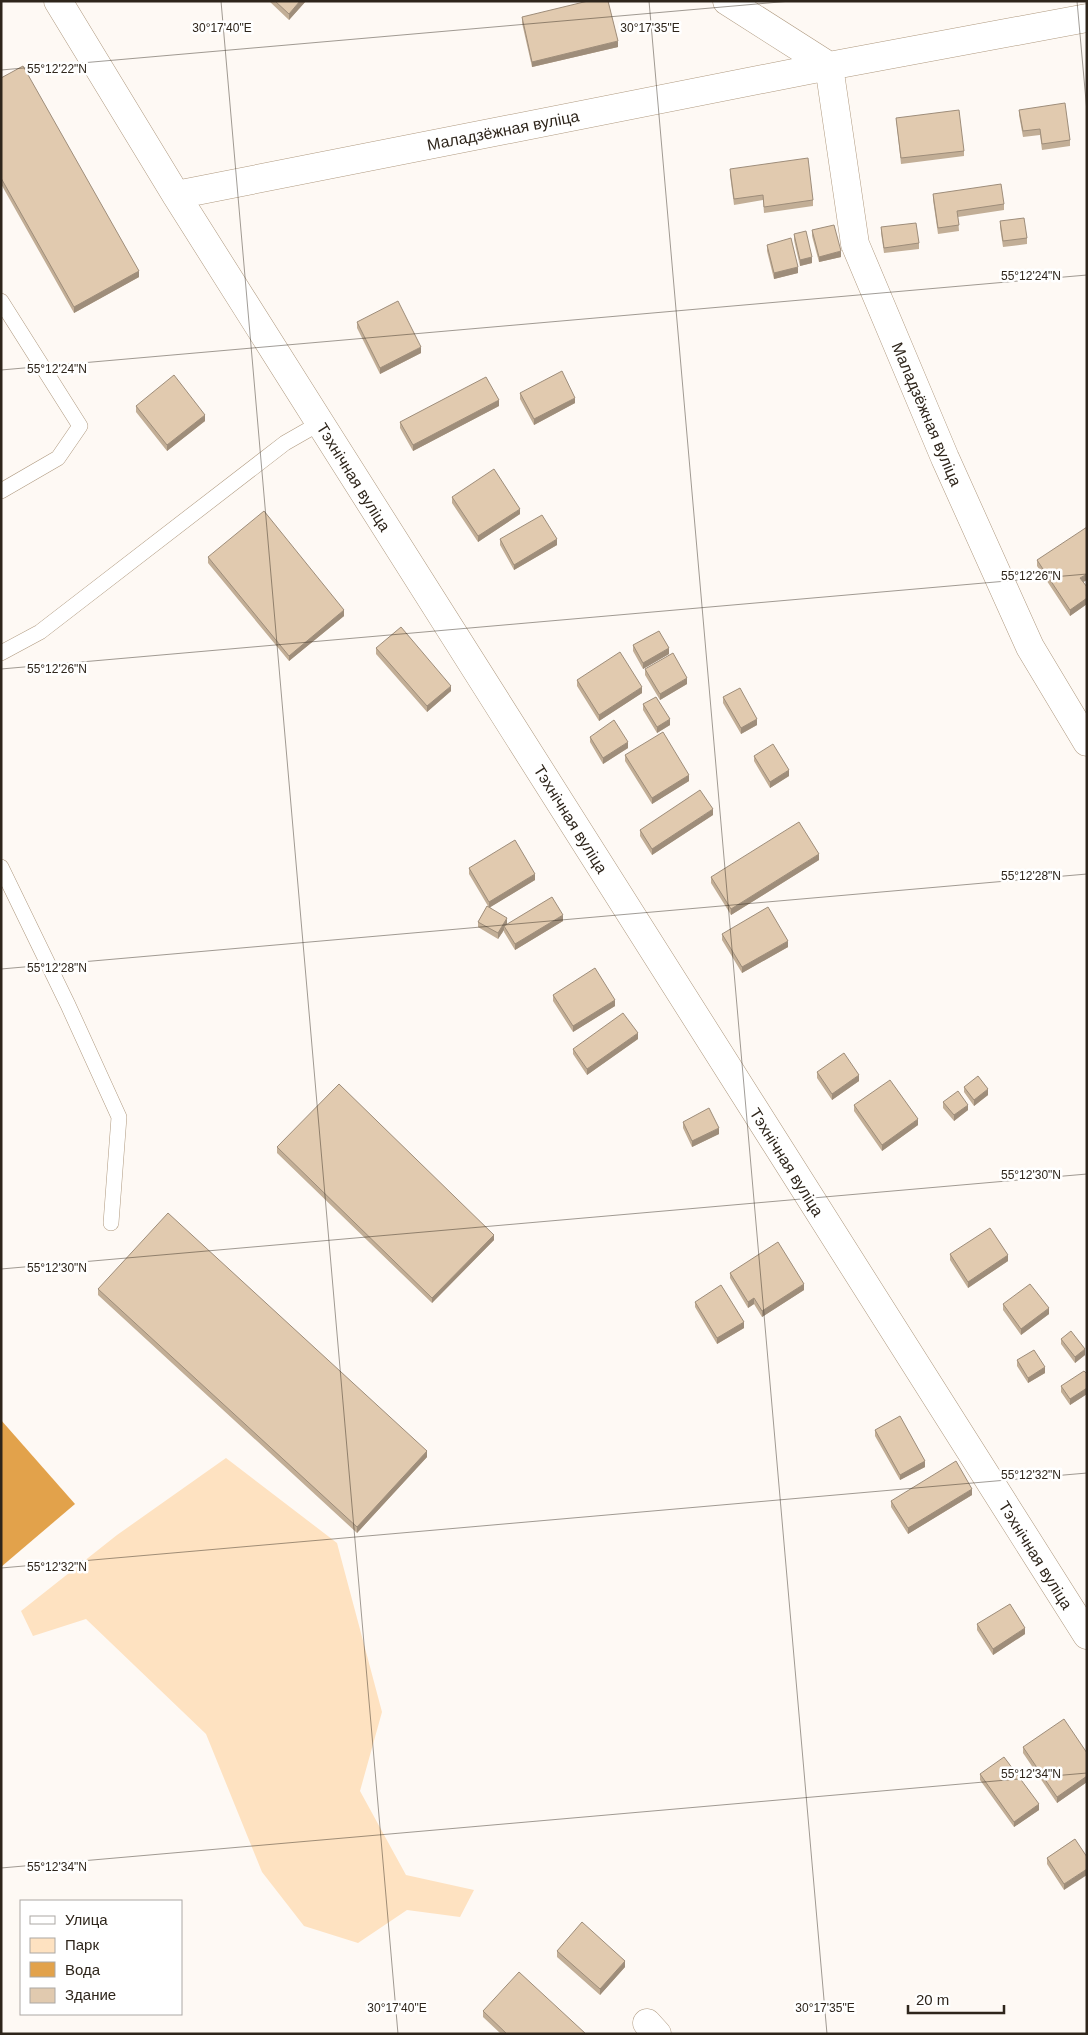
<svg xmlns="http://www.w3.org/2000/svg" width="1088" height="2035" viewBox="0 0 1088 2035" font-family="Helvetica,sans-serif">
  <rect width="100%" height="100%" fill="#fef9f4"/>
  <path fill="#fee2c1" d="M226,1458L337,1543L382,1712L360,1791L406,1875L474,1890L460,1917L407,1910L358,1943L304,1926L262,1872L206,1734L86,1619L33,1636L21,1611L117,1535Z"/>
  <path fill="#e2a24b" d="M1,1420L75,1504L1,1567Z"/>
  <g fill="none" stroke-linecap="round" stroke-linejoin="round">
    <g stroke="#af997f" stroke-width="16">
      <path id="service" d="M1,301L80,426L58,458L1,491
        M1,653L40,632L285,443L320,423
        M1,867L68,1005L119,1117L111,1223"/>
    </g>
    <g stroke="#af997f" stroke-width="29">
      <path id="minor" d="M58,1L176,195L320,423L1087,1635
        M176,195L829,66L855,244L945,458L1030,647L1087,742
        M647,2023L657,2034"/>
    </g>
    <g stroke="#af997f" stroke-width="29">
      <path id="tertiary" d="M727,1L829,66L1087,18"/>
    </g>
    <use href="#service" stroke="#fff" stroke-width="15"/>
    <use href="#minor" stroke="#fff" stroke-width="28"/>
    <use href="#tertiary" stroke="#fff" stroke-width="28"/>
  </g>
  <path fill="#c2ae96" d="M269,1H306L289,20Z
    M522,17L618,47L532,67L522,23Z
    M1,78L139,277L74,313L1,184Z
    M1019,110L1070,140V146L1042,150L1040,135L1023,137L1019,115Z
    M896,118L964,151V156L901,164Z
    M730,169L813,200V206L764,213L763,200L734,205L730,175Z
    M933,194L1004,204V210L958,217L959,231L938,234L933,200Z
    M1000,221L1027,238V244L1003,247L1000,227Z
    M881,227L919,243V249L884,253L881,233Z
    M812,230L841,257L819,262L812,236Z
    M794,234L812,263L800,266L794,240Z
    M767,245L798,273L774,279L767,251Z
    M357,322L421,353L380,374L357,328Z
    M520,393L575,403L534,425L520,399Z
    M136,406L205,421L167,451L136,412Z
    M499,406L413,451L400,428V422Z
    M452,497L520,514L478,542L452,503Z
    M500,539L557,545L514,570L500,545Z
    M208,557L344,616L289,661L208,563Z
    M1037,560L1083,582L1087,587V604L1070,616L1037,566Z
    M633,645L669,654L643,669L633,651Z
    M376,648L451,691L427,712L376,654Z
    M645,669L687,684L660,700L645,675Z
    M577,680L642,693L599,721L577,686Z
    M723,697L757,725L741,734L723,703Z
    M643,704L670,725L657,733L643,710Z
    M590,737L628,748L603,764L590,742Z
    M625,755L689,781L652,804L625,761Z
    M754,756L789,776L770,788L754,761Z
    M713,815L652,855L640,836V830Z
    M819,860L731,915L711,883V877Z
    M469,868L535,880L490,907L507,924L563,921L515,950L504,932V930L498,939L478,927V922L488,906L469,874Z
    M722,934L788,947L742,973L722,940Z
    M553,995L615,1006L573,1032L553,1001Z
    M638,1039L587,1075L573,1054V1049Z
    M817,1072L859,1081L832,1100L817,1078Z
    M964,1087L988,1095L974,1106L964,1092Z
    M943,1102L968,1110L954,1121L943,1108Z
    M854,1105L918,1125L882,1151L854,1111Z
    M683,1122L719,1134L692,1147L683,1128Z
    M277,1147L494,1240L432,1303L277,1153Z
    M950,1254L1008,1261L968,1288L950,1260Z
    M730,1273L804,1290L762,1317L754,1304L748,1308L730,1278Z
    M98,1289L427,1457L357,1533L98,1295Z
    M695,1302L744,1328L717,1344L695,1307Z
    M1003,1304L1049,1314L1021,1335L1003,1310Z
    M1061,1339L1085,1355L1075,1363L1061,1344Z
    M1017,1360L1045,1373L1028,1383L1017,1366Z
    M1087,1374V1394L1070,1405L1061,1392V1386Z
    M875,1430L925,1467L900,1480L875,1436Z
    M972,1495L908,1534L891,1507V1501Z
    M977,1624L1025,1634L993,1655L977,1630Z
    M1023,1747L1087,1753V1782L1057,1803L1023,1753Z
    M980,1774L1039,1810L1014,1827L980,1780Z
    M1075,1839L1064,1890L1047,1864V1858Z
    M557,1951L625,1967L600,1995L557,1957Z
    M483,2011L586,2034H501L483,2017Z"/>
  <path fill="#9e8d7a" d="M300,1H306L289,20V14Z
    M618,41V47L532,67V62Z
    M841,251V257L819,262V257Z
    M812,257V263L800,266V260Z
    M798,267V273L774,279V273Z
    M139,271V277L74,313V307Z
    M421,347V353L380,374V368Z
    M575,398V403L534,425V419Z
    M499,400V406L413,451V445Z
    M205,415V421L167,451V445Z
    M520,509V514L478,542V536Z
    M557,539V545L514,570V565Z
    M1087,574V580L1080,584V578Z
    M1087,598V604L1070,616V610Z
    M344,610V616L289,661V656Z
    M669,648V654L643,669V663Z
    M687,678V684L660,700V694Z
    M451,686V691L427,712V706Z
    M642,687V693L599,721V715Z
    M670,719V725L657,733V727Z
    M757,719V725L741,734V728Z
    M628,742V748L603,764V758Z
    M789,770V776L770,788V782Z
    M689,775V781L652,804V798Z
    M713,809V815L652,855V849Z
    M819,854V860L731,915V909Z
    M535,874V880L489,908V902Z
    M563,915V921L515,950V944Z
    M507,918V924L504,926V930L498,939V933Z
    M788,941V947L742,973V967Z
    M615,1000V1006L573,1032V1026Z
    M638,1033V1039L587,1075V1069Z
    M859,1075V1081L832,1100V1094Z
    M988,1089V1095L974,1106V1100Z
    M968,1105V1110L954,1121V1115Z
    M918,1119V1125L882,1151V1145Z
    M719,1128V1134L692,1147V1141Z
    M494,1235V1240L432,1303V1298Z
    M1008,1255V1261L968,1288V1282Z
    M804,1284V1290L762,1317V1311Z
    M754,1298V1304L748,1308V1302Z
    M1049,1308V1314L1021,1335V1329Z
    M744,1322V1328L717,1344V1338Z
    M1085,1349V1355L1075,1363V1357Z
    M1045,1367V1373L1028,1383V1378Z
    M1087,1388V1394L1070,1405V1399Z
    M427,1451V1457L357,1533V1527Z
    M925,1461V1467L900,1480V1475Z
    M972,1489V1495L908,1534V1528Z
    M1025,1628V1634L993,1655V1649Z
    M1087,1776V1782L1057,1803V1797Z
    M1039,1804V1810L1014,1827V1822Z
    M1087,1869V1875L1064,1890V1884Z
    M625,1961V1967L600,1995V1989Z"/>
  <path fill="#e1caaf" stroke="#9e8d7a" d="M275,1H300L289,14Z
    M588,1H608L618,41L532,62L522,17Z
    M23,66L139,271L74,307L1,178V78Z
    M1065,103L1070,140L1042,144L1040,129L1023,131L1019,110Z
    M959,110L964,151L901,158L896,118Z
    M808,158L813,200L764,207L763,195L734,199L730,169Z
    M1001,184L1004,204L957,211L959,225L938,228L933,194Z
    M1024,218L1027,238L1003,241L1000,221Z
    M916,223L919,243L884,248L881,227Z
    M834,225L841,251L819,257L812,230Z
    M806,231L812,257L800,260L794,234Z
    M791,238L798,267L774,273L767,245Z
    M398,301L421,347L380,368L357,322Z
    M562,371L575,398L534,419L520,393Z
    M174,375L205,415L167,445L136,406Z
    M486,377L499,400L413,445L400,422Z
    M494,469L520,509L478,536L452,497Z
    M264,511L344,610L289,656L208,557Z
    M542,515L557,539L514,565L500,539Z
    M1087,527V574L1080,578L1087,587V598L1070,610L1037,560Z
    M401,627L451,686L427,706L376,648Z
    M659,631L669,648L643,663L633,645Z
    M620,652L642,687L599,715L577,680Z
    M673,653L687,678L660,694L645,669Z
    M740,688L757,719L741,728L723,697Z
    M656,697L670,719L657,727L643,704Z
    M614,720L628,742L603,758L590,737Z
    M663,732L689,775L652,798L625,755Z
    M773,744L789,770L770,782L754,756Z
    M700,790L713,809L652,849L640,830Z
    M799,822L819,854L731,909L711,877Z
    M515,840L535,874L489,902L469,868Z
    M552,897L563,915L515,944L504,926Z
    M487,906L507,918L498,933L478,922Z
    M768,907L788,941L742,967L722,934Z
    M595,968L615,1000L573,1026L553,995Z
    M623,1013L638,1033L587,1069L573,1049Z
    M844,1053L859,1075L832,1094L817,1072Z
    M978,1076L988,1089L974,1100L964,1087Z
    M890,1080L918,1119L882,1145L854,1105Z
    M339,1084L494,1235L432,1298L277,1147Z
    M958,1091L968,1105L954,1115L943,1102Z
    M709,1108L719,1128L692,1141L683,1122Z
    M168,1213L427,1451L357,1527L98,1289Z
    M990,1228L1008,1255L968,1282L950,1254Z
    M778,1242L804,1284L762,1311L754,1298L748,1302L730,1273Z
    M1030,1284L1049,1308L1021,1329L1003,1304Z
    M721,1285L744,1322L717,1338L695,1302Z
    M1071,1331L1085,1349L1075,1357L1061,1339Z
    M1034,1350L1045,1367L1028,1378L1017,1360Z
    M1084,1371L1087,1374V1388L1070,1399L1061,1386Z
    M900,1416L925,1461L900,1475L875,1430Z
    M956,1461L972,1489L908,1528L891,1501Z
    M1010,1604L1025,1628L993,1649L977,1624Z
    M1064,1719L1087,1753V1776L1057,1797L1023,1747Z
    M1004,1757L1039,1804L1014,1822L980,1774Z
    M1075,1839L1087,1857V1869L1064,1884L1047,1858Z
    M582,1922L625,1961L600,1989L557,1951Z
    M519,1972L586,2034H507L483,2011Z"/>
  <path fill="none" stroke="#2e251b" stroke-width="1" stroke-opacity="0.45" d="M221,1L398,2034M649,1L827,2034M1077,1L1087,112M1,70L791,1M1,370L1087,275M1,669L1087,574M1,969L1087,874M1,1269L1087,1174M1,1568L1087,1473M1,1868L1087,1773"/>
  <g text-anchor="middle" stroke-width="5" stroke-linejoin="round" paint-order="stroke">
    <g font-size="16" fill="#2e251b" stroke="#fff">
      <text transform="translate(503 130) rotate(-11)" y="6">Маладзёжная вуліца</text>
      <text transform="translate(927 414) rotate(67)" y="6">Маладзёжная вуліца</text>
      <text transform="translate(354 477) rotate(58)" y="6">Тэхнічная вуліца</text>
      <text transform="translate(571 819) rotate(58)" y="6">Тэхнічная вуліца</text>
      <text transform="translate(787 1162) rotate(58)" y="6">Тэхнічная вуліца</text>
      <text transform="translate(1036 1555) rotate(58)" y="6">Тэхнічная вуліца</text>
    </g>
  </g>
  <g font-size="12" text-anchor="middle" fill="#2e251b" stroke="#fff" stroke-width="5" stroke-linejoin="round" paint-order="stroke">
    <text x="222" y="32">30°17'40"E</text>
    <text x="650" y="32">30°17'35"E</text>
    <text x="57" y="73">55°12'22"N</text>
    <text x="1031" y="280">55°12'24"N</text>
    <text x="57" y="373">55°12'24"N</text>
    <text x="1031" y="580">55°12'26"N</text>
    <text x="57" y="673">55°12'26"N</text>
    <text x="1031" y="880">55°12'28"N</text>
    <text x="57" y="972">55°12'28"N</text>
    <text x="1031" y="1179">55°12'30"N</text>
    <text x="57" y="1272">55°12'30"N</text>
    <text x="1031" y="1479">55°12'32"N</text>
    <text x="57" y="1571">55°12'32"N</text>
    <text x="1031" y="1778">55°12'34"N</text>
    <text x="57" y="1871">55°12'34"N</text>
    <text x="397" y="2012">30°17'40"E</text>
    <text x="825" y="2012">30°17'35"E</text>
  </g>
  <rect width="1088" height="2035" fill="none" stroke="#2e251b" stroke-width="5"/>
  <rect x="20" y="1900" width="162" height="115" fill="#ffffff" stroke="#aba8a4"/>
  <rect x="30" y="1916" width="25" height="8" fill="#ffffff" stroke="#aba8a4"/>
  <text x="65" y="1925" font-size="15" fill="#2e251b">Улица</text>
  <rect x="30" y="1938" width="25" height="15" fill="#fee2c1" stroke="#aba8a4"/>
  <text x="65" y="1950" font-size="15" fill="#2e251b">Парк</text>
  <rect x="30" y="1962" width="25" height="15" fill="#e2a24b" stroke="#aba8a4"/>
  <text x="65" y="1975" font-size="15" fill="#2e251b">Вода</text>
  <rect x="30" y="1988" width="25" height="15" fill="#e1caaf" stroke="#aba8a4"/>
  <text x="65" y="2000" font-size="15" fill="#2e251b">Здание</text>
  <path d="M908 2005v8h96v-8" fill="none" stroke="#2e251b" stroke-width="2.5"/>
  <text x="916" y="2005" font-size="15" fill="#2e251b" stroke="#ffffff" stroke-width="4" paint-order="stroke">20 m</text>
</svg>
